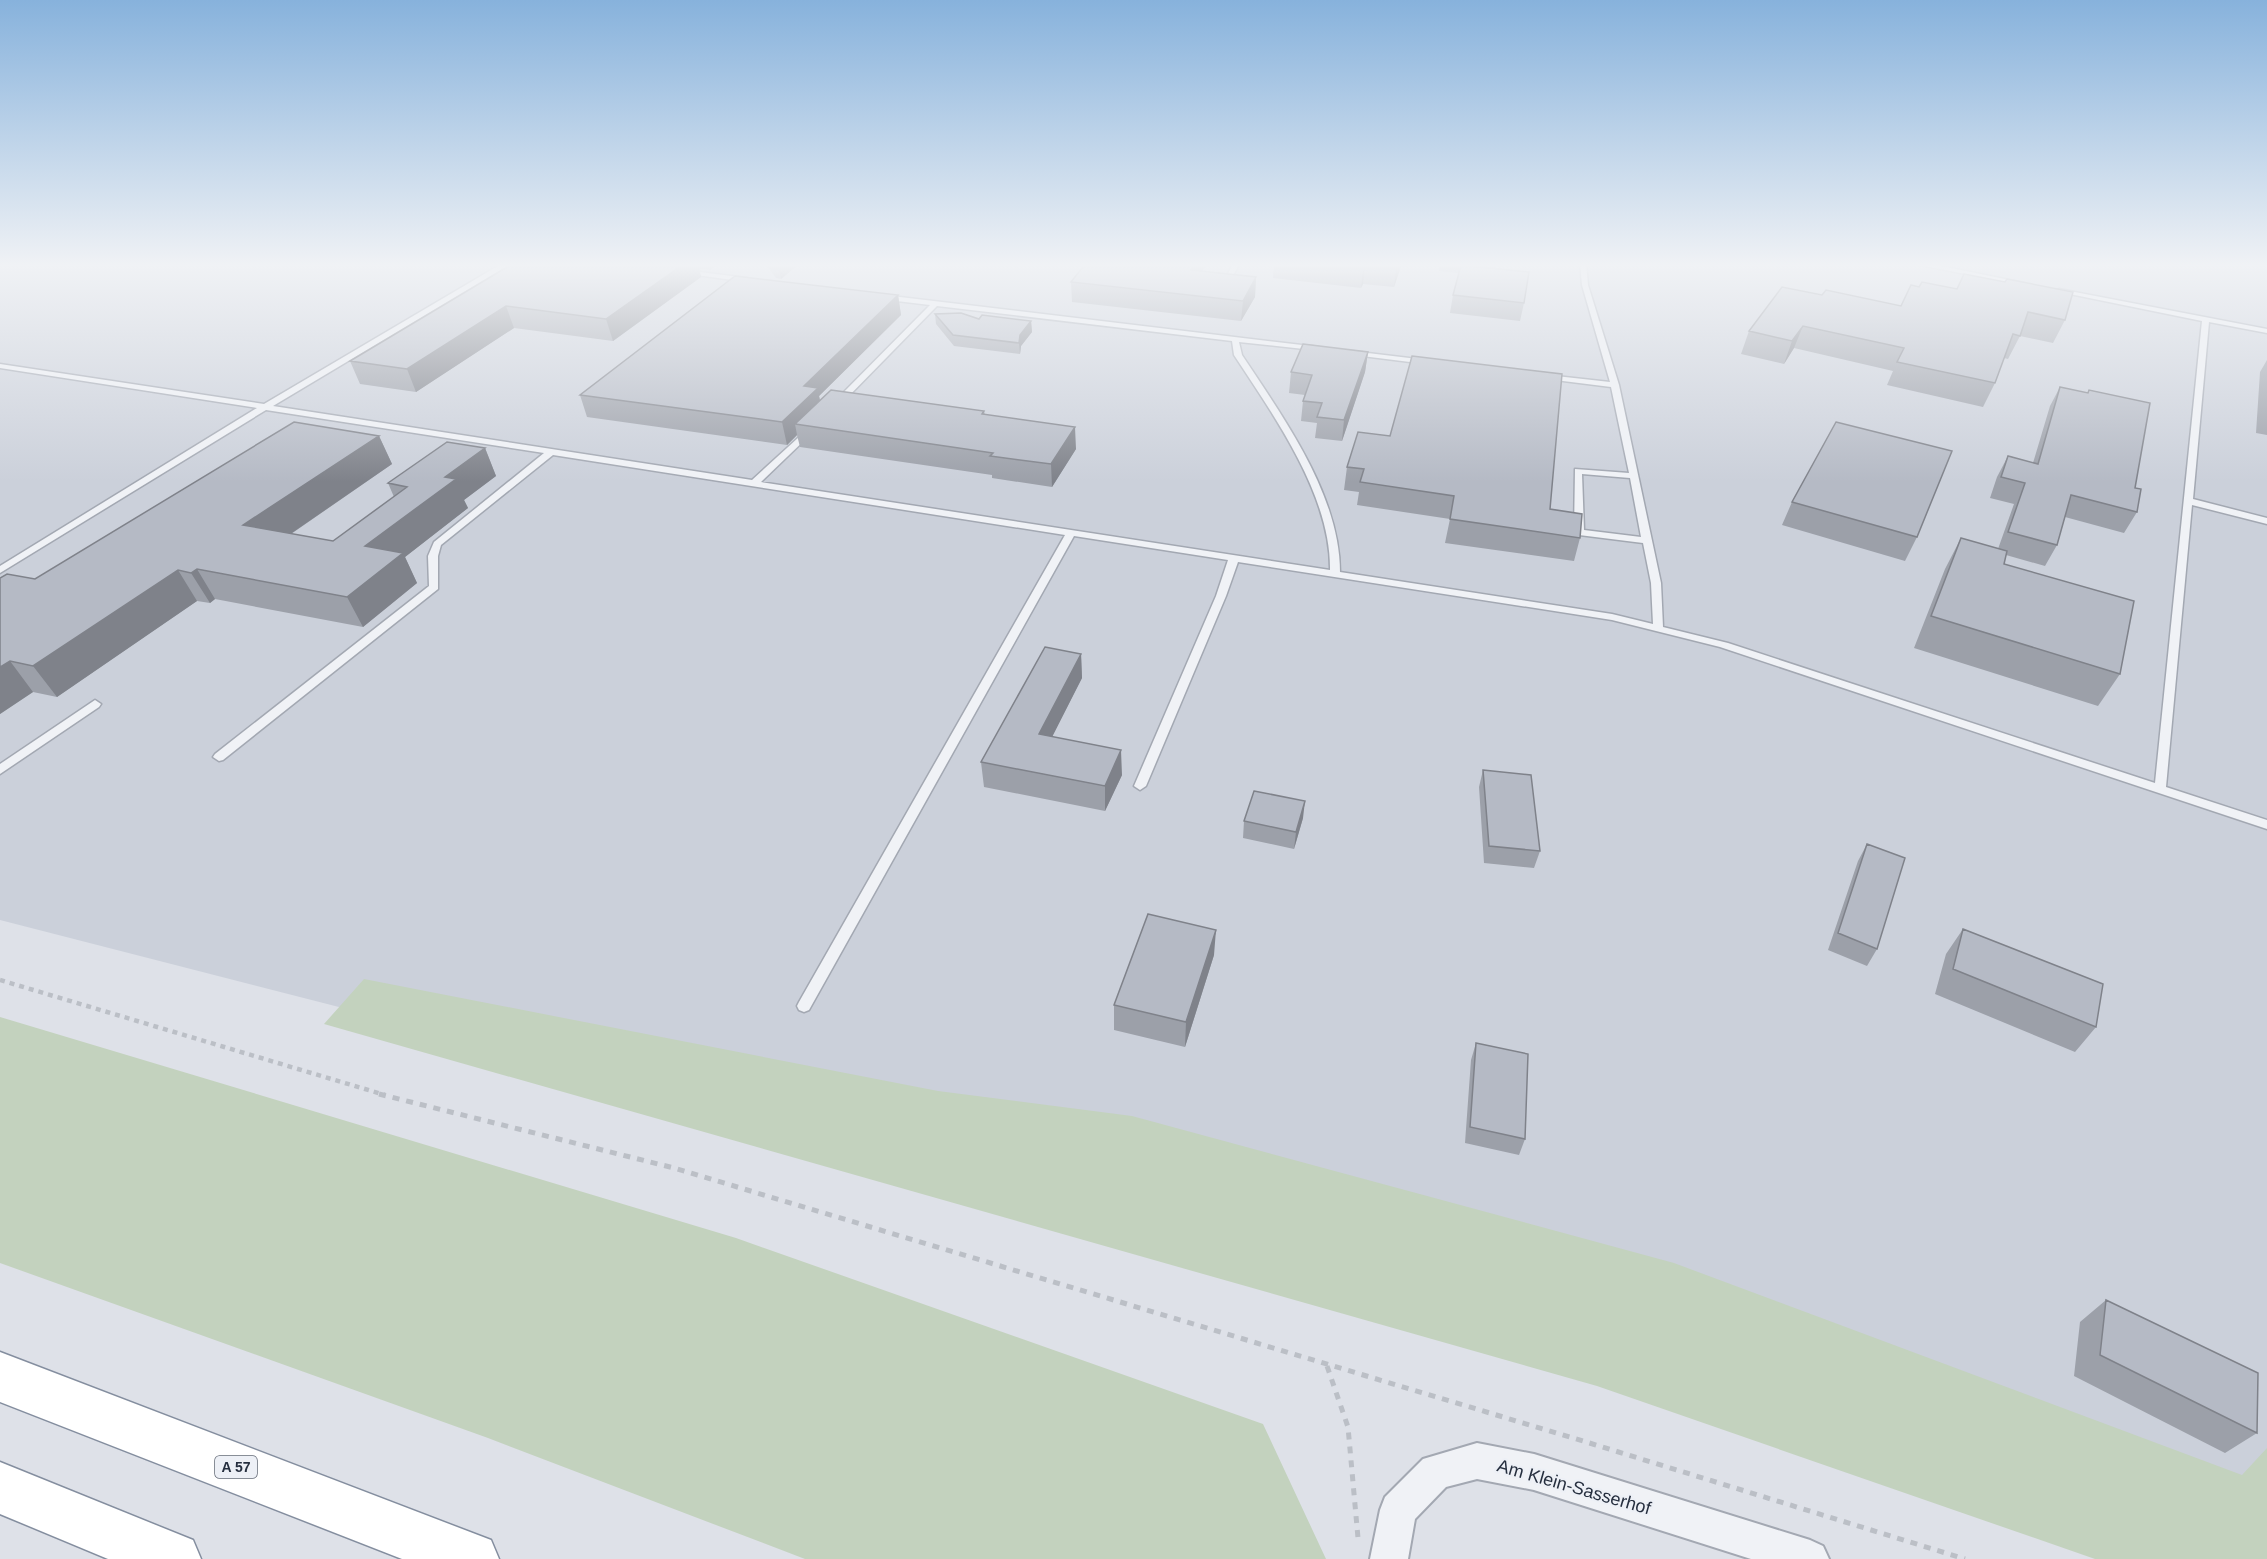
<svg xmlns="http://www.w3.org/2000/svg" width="2267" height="1559" viewBox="0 0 2267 1559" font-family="Helvetica,sans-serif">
  <rect width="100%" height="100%" fill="#dee1e8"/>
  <path fill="#cbd0da" d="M0,263H2267V1552L1512,1308L0,920Z"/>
  <path fill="#c3d2be" d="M364,979L938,1091L1132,1116L1674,1263L2242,1475L2267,1448V1559H2095L1597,1386L324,1024Z
    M0,1017L736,1238L1263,1424L1326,1559H805L488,1438L0,1263Z"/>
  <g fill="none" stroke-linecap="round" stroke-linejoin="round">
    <g stroke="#a3a8b2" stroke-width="3">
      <path id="lane" d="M503,263H512L273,406L752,480L810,427L813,428V432L761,482L1330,570C1331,495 1274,416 1234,355L1232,341L937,306L840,405L833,403L930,305L880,299L879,297L883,295L1319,347L1323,349L1322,351L1239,342L1242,355C1283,417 1340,495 1340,572L1612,614L1653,624L1651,583L1643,543L1579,535L1574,532L1575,469L1629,473L1611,387L1547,379L1543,377L1547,375L1610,382L1582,285L1580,263H1586L1588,285L1619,385L1661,583L1663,627L1728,643L2155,783L2202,321L2055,291L2059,289L2267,329V333L2209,322L2193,499L2267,518V524L2192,505L2166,787L2267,820V829L1720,647L1612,620L1238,562L1226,596L1146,786L1140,790L1134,786L1216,596L1228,560L1074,536L809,1010L804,1012L799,1010L797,1006L799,1002L1065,535L553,455L441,545L438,556V589L223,760L219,761L213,757L215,754L429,586L428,556L434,542L544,453L266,410L0,573V566L257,408L0,368V364L264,404ZM1582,474L1630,478L1641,537L1584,530Z
        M1233,263H1240L1231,279H1227L1226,278Z
        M1910,263H1927L2024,283L2021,285Z
        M684,270L747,278L750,280L747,282L682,273V271Z
        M1351,351L1426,360L1430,362L1426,364L1354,355H1351Z
        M95,700L101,704L99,707L0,774V764Z"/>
    </g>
    <g stroke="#a3a8b2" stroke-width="4">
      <path id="street" d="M1477,1443L1534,1454L1810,1540L1823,1546L1829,1559H1751L1534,1490L1477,1479L1446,1487L1415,1519L1408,1559H1370L1380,1510L1385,1497L1423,1459Z"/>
    </g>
    <g stroke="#848e9f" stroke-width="3">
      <path id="highway" d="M0,1352L491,1540L499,1559H402L0,1402Z
        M0,1462L193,1540L201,1559H108L0,1514Z"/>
    </g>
    <path stroke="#bbbfc6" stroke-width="4.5" stroke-dasharray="5 5" stroke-linecap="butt" d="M0,980L385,1095"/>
    <path stroke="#bbbfc6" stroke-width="5" stroke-dasharray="7 7" stroke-linecap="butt" d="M379,1094L674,1168L1583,1441L1965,1559
      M1327,1366L1348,1427L1358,1538"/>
    <use href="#lane" fill="#f0f2f6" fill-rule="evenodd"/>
    <use href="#street" fill="#f0f2f6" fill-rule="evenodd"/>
    <use href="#highway" fill="#fff" fill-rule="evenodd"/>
  </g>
  <path fill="#9ca0a9" d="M514,263H719L710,270L699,269L701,277L613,341L514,328L416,392L360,384L350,361Z
    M765,263H800L781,279L776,278Z
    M1086,263H1207L1202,271L1256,277L1255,297L1241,321L1072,302L1071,282Z
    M1274,263H1402L1394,287L1363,284L1361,288L1273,278Z
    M1440,263H1476L1475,266L1524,303L1520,321L1450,313L1453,295L1459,273L1439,271Z
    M1911,285L2065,320L2053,343L2020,336L2008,359L2004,358L1995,383L1983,407L1887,385L1893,371L1794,348L1784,364L1741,354L1749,331L1822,295L1901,306Z
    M898,295L901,315L819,396L820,400L984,411L985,415L1076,449L1052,487L992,478V475L800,447L797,435L787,445L587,417L580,395Z
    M935,314L979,319L1031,321L1032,332L1021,346L1020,354L954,346L936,324Z
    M1368,352L1365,372L1342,441L1315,438L1317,423L1301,421L1303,401L1305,395L1289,393L1291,372Z
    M2267,360V435L2256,433L2260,372Z
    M2060,387L2088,393L2089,390L2135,488L2137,512L2124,533L2065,517L2057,545L2045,566L2006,555L2004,564L2120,674L2098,706L1914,648L1945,569L1961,538L1998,549L2014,504L1990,498L1997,477L2008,456L2033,463L2050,406Z
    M1358,432L1550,509L1580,538L1574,561L1445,543L1450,519L1357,505L1359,492L1344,490L1347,467Z
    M379,436L392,464L291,534L333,541L394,497L388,483L485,448L496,476L464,500L468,508L405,557L417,583L363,627L215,599L210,603L197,601L57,697L33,692L0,714V578L35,579Z
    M1792,502L1917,537L1905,561L1782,525Z
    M1081,654L1082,678L1052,736L1122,775L1105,811L984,787L981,762Z
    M1483,770L1540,851L1534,868L1484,863L1479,787Z
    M1303,818L1294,849L1243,838L1244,821Z
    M1867,844L1877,949L1867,966L1828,950L1858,861Z
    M1963,929L2096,1027L2075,1052L1935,994L1946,954Z
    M1214,955L1185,1047L1114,1030V1005Z
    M1476,1043L1525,1139L1519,1155L1465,1143L1471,1060Z
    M2106,1300L2257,1433L2225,1453L2074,1376L2080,1322Z"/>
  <path fill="#7f828a" d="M685,263H698L701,277L613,341L606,319Z
    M709,263H719L710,270Z
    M778,263H800L781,279Z
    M1195,263H1207L1190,290L1191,270Z
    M1364,263H1365L1363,284L1361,288Z
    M1402,263L1394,287L1397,264Z
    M1256,277L1255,297L1241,321L1243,301Z
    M898,295L901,315L819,396L822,410L795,424L797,435L787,445L782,422L804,386Z
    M506,306L514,328L416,392L407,369Z
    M1031,321L1032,332L1021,346L1020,354L1019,343L1020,335Z
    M1803,326L1794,348L1784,364L1792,341Z
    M1368,352L1365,372L1342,441L1344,420Z
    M1075,427L1076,449L1052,487L1051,464Z
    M379,436L392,464L260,555L243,525Z
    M485,448L496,476L464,500L468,508L405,557L417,583L363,627L347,597L365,546L445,477Z
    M197,569L215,599L210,603L191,573Z
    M178,570L197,601L57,697L33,666Z
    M1081,654L1082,678L1041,759L1039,734Z
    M10,661L33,692L0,714V667Z
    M1121,750L1122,775L1105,811V786Z
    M1305,801L1303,818L1294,849L1296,832Z
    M1216,930L1214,955L1185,1047L1186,1022Z"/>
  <path fill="#b5bac5" stroke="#7f828a" stroke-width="1.5" d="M514,263H685L606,319L506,306L407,369L350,361Z
    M1086,263H1195L1191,270L1256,277L1243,301L1071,282Z
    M1461,265L1529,272L1524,303L1453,295Z
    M1964,274L2005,282L2007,279L2073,292L2065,320L2028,312L2020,336L2013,334L1995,383L1897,362L1904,348L1803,326L1792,341L1749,331L1782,287L1822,295L1826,290L1901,306L1911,285L1919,287L1922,282L1957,289Z
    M735,276L898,295L804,386L818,388L782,422L580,395Z
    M961,313L979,319L982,315L1031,321L1020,335L1019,343L953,335L935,314Z
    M1303,344L1368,352L1344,420L1317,417L1322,403L1303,401L1312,375L1291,372Z
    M1412,356L1562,374L1550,509L1582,514L1580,538L1450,519L1454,496L1360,482L1364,469L1347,467L1358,432L1390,436Z
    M2060,387L2088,393L2089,390L2150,403L2135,488L2141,489L2137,512L2071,495L2057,545L2008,532L2025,483L2001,477L2008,456L2038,464Z
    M831,390L984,411L982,414L1075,427L1051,464L990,456L993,453L795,424Z
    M294,422L379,436L243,525L333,541L407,487L388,483L447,442L485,448L445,477L456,479L365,546L403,553L347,597L197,569L191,573L178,570L33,666L10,661L0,667V578L7,574L35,579Z
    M1836,422L1952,451L1917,537L1792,502Z
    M1961,538L2007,551L2004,564L2134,601L2120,674L1931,616Z
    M1045,647L1081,654L1039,734L1121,750L1105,786L981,762Z
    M1483,770L1531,775L1540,851L1489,846Z
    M1254,791L1305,801L1296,832L1244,821Z
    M1867,844L1905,858L1877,949L1838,933Z
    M1148,914L1216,930L1186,1022L1114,1005Z
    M1963,929L2103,984L2096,1027L1953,969Z
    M1476,1043L1528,1054L1525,1139L1470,1127Z
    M2106,1300L2258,1373L2257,1433L2100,1355Z"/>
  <linearGradient id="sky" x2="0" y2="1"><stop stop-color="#87b2dc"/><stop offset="0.55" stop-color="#f0f2f5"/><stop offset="1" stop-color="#f0f2f5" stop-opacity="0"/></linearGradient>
  <rect width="2267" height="482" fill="url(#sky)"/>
  <g text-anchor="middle" stroke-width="4.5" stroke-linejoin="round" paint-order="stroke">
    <rect fill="#edf0f6" stroke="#626976" stroke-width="1.5" x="215" y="1456" width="42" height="22" rx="4.5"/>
    <g font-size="14" font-weight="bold" fill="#262f3f">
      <text x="236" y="1472">A 57</text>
    </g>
    <g font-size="18" fill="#262f3f" stroke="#edf0f6">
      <text transform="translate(1574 1487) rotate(16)" y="6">Am Klein-Sasserhof</text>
    </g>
  </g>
</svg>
